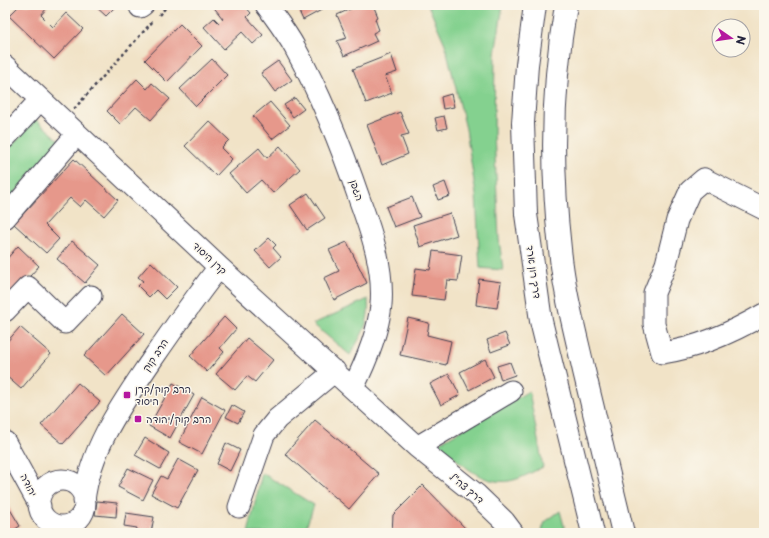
<svg xmlns="http://www.w3.org/2000/svg" width="769" height="538" viewBox="0 0 769 538" font-family="'Playpen Sans','Playpen Sans Hebrew',sans-serif">
  <rect width="100%" height="100%" fill="#fbf7ec"/>
  <filter id="ink" filterUnits="userSpaceOnUse"><feTurbulence type="fractalNoise" baseFrequency=".025" numOctaves="2"/><feDisplacementMap in="SourceGraphic" scale="8" xChannelSelector="R" yChannelSelector="G"/><feConvolveMatrix kernelMatrix="1 2 1 2 8 2 1 2 1" color-interpolation-filters="sRGB"/></filter>
  <filter id="wash" filterUnits="userSpaceOnUse"><feTurbulence type="fractalNoise" baseFrequency=".012" numOctaves="4" result="noise"/><feDisplacementMap in="SourceGraphic" scale="16" xChannelSelector="R" yChannelSelector="G"/><feGaussianBlur stdDeviation="0.9" result="paint"/><feColorMatrix in="noise" values="0 0 0 0 0 0 0 0 0 0 0 0 0 0 0 0 0 1.4 0 .05"/><feComposite in="paint" operator="in"/></filter>
  <g filter="url(#wash)">
    <rect width="100%" height="100%" fill="#f1e3c7"/>
    <path fill="#84d18f" stroke="#537a65" d="M428,5H503L495,54L494,133L499,239L503,270L480,268L476,195L466,129L445,44Z
      M35,119L61,141L5,204V153Z
      M368,299C370,324 362,334 350,355L313,324Z
      M529,391L543,467C534,471 526,476 517,479C485,490 460,463 439,443Z
      M262,473L314,505L304,533H248Z
      M560,511L566,533H541L545,522Z"/>
    <g id="blocks">
      <path fill="#e6988b" d="M20,5H44L47,8L41,15L53,27L66,13L83,29L54,59L9,16Z
        M94,5H117L106,16Z
        M212,5H244L251,13L247,17L263,35L253,44L242,32L224,49L204,27L214,18L219,23L223,19Z
        M296,5H326L327,7L303,20Z
        M359,5H373L378,17L375,19L379,30L373,33L377,41L344,56L337,41L347,38L337,15Z
        M180,24L202,46L167,82L145,60Z
        M391,54L397,72L385,76L392,93L366,103L353,69Z
        M212,59L227,75L196,106L180,89Z
        M278,61L292,80L275,92L261,73Z
        M137,79L147,89L152,83L170,99L151,120L136,107L120,124L107,111Z
        M451,94L454,107L443,109L441,97Z
        M295,98L304,109L293,117L284,105Z
        M270,102L290,125L272,139L253,116Z
        M400,112L409,134L401,136L408,154L382,165L367,125Z
        M444,116L447,128L438,130L435,118Z
        M209,121L229,140L221,148L232,159L216,176L185,146Z
        M280,146L300,169L273,193L261,180L246,193L229,174L259,148L267,158Z
        M74,159L118,200L104,216L86,200L80,207L70,198L45,225L59,239L46,253L14,224Z
        M445,182L450,196L438,200L433,187Z
        M308,193L325,218L307,230L290,205Z
        M412,197L420,217L394,227L386,207Z
        M450,213L457,235L420,247L413,225Z
        M269,238L276,245L273,248L281,257L270,267L255,251Z
        M72,241L100,265L85,283L57,259Z
        M347,242L367,283L334,300L324,278L339,271L329,250Z
        M18,246L39,266L5,304V261Z
        M433,251L462,255L458,281L447,280L444,300L412,296L416,268L430,270Z
        M151,262L177,287L165,299L156,290L149,297L138,286L143,281L138,277Z
        M479,279L501,282L497,308L476,305Z
        M122,314L144,334L106,376L84,356Z
        M224,317L236,329L220,348L224,352L207,372L190,356Z
        M408,318L429,323L427,335L451,341L446,365L400,355Z
        M20,327L51,354L21,389L5,375V344Z
        M505,333L510,345L491,352L487,340Z
        M247,338L273,360L255,382L247,376L235,390L216,374Z
        M485,359L494,377L469,390L460,372Z
        M510,362L515,375L501,380L497,366Z
        M449,374L460,395L441,405L430,384Z
        M78,383L100,402L63,444L41,425Z
        M173,383L194,395L170,438L149,426Z
        M202,397L225,410L202,454L179,442Z
        M232,405L244,412L238,423L226,417Z
        M315,420L379,474L349,509L285,454Z
        M145,438L169,453L160,469L135,455Z
        M226,443L240,450L230,471L217,464Z
        M178,459L198,470L177,508L151,494L161,476L167,479Z
        M128,468L153,480L143,500L118,487Z
        M423,485L470,533H392L393,515Z
        M5,501L20,526L9,533H5Z
        M97,501L117,503L116,517L95,515Z
        M126,513L154,517L151,533H136L137,528L124,526Z"/>
    </g>
  </g>
  <g filter="url(#ink)">
    <use href="#blocks" fill-opacity="0" stroke="#413f50" stroke-width="1"/>
    <g fill="none" stroke-linecap="round" stroke-linejoin="round">
      <g stroke="#413f50" stroke-width="23">
        <path id="minor" d="M266,5C276,19 287,33 295,48C322,97 342,148 360,201C372,234 384,269 381,305C378,334 366,362 353,388
          M140,7L143,5
          M5,66L219,267L417,447L477,495L504,521L513,533
          M5,138L40,100
          M764,209L704,179L690,191L677,220L666,264L654,293V324L662,353C697,348 733,332 764,314
          M5,218L77,134
          M5,311L28,287L65,323L91,296
          M5,442L40,506
          M417,447L511,391
          M39 503a23 23 0 1 1 46 0a23 23 0 1 1-46 0Z
          M84,501C90,448 122,404 151,361C173,329 195,298 219,267
          M239,507L264,435L277,419L335,371"/>
      </g>
      <g stroke="#413f50" stroke-width="24">
        <path id="major" d="M535,5L527,65L523,123L526,214L541,321L593,533
          M566,5C552,85 551,169 560,249C564,291 575,331 584,371C597,425 610,479 623,533"/>
      </g>
      <path stroke="#413f50" stroke-width="2.5" stroke-dasharray="3 3" stroke-linecap="butt" d="M159,15L168,5
        M74,109L154,20"/>
      <use href="#minor" stroke="#fff" stroke-width="21"/>
      <use href="#major" stroke="#fff" stroke-width="22"/>
    </g>
  </g>
  <g fill="#b5179e" stroke="#fbf7ec" stroke-width="1.5">
    <rect x="123" y="391" width="8" height="8" rx="2"/>
    <rect x="134" y="415" width="8" height="8" rx="2"/>
  </g>
  <g text-anchor="middle" stroke-width="3" stroke-linejoin="round" paint-order="stroke">
    <g font-size="10" fill="#22223b" stroke="#fbf7ec">
      <text transform="translate(357 190) rotate(71)" y="4">הגפן</text>
      <text transform="translate(210 258) rotate(43)" y="4">קרן היסוד</text>
      <text transform="translate(534 272) rotate(82)" y="4">דרך רון ארד</text>
      <text transform="translate(155 355) rotate(-56)" y="4">הרב קוק</text>
      <text transform="translate(29 485) rotate(63)" y="4">יהודה</text>
      <text transform="translate(467 488) rotate(40)" y="4">דרך צה"ל</text>
    </g>
    <g font-size="10" fill="#22223b" stroke="#fbf7ec" text-anchor="start">
      <text x="135" y="393">הרב קוק/קרן<tspan x="135" dy="12">היסוד</tspan></text>
      <text x="146" y="423">הרב קוק/יהודה</text>
    </g>
  </g>
  <rect width="769" height="538" fill="none" stroke="#fbf7ec" stroke-width="20"/>
  <g transform="translate(731 38) rotate(103)"><circle r="19" fill="#fbf7ec" stroke="#a4a2a5"/>
  <path d="M0-3L7 15L0 10L-7 15Z" fill="#b5179e"/>
  <text y="-6" font-size="11" font-weight="bold" text-anchor="middle" fill="#22223b">N</text>
  </g>
</svg>
